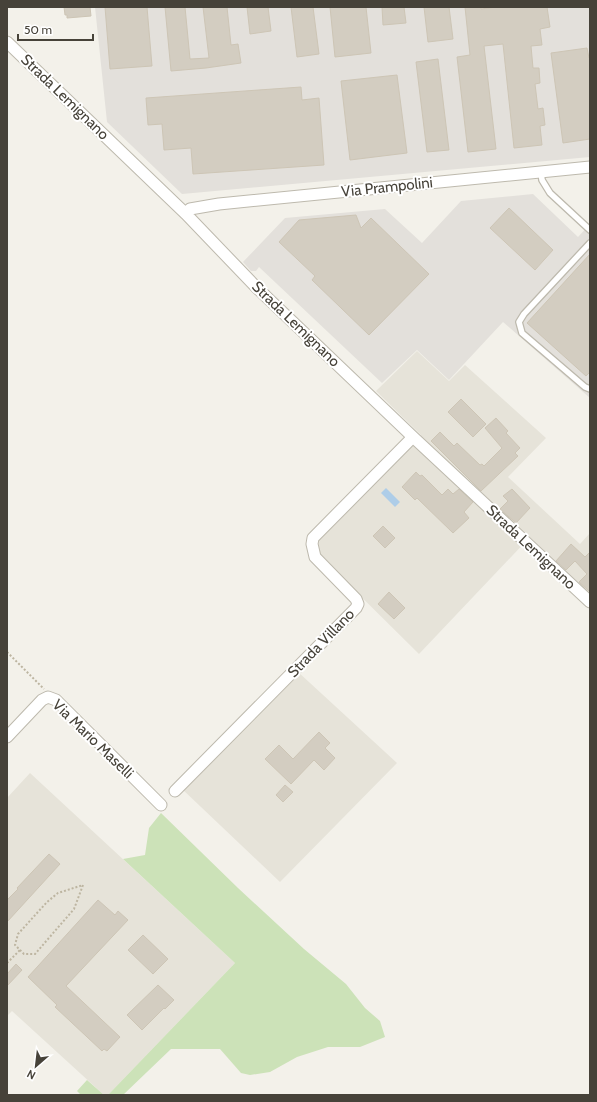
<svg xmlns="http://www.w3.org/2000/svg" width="597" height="1102" viewBox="0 0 597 1102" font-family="Cabin,sans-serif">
  <rect width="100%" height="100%" fill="#f3f1ea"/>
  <path fill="#e6e3d9" d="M417,351L449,381L465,365L546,438L508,477L580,544L590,533V594L529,538L419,654L319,555L317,541L421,435L376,391Z
    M297,671L397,763L280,882L181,788Z
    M30,773L235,963L108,1095H104L12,1011L7,1016V798Z"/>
  <path fill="#e3e0db" d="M95,7H590V157L182,194L107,122Z
    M533,194L578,237L590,224V398L503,322L449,380L417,350L382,383L259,267L256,271H251L243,262L285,218L385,209L422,243L461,201Z"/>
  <path fill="#cce2b8" d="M161,813L238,888L304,949L346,984L365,1008L380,1021L385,1037L360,1047H328L297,1057L270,1072L250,1075L241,1073L220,1049H171L123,1095H108L235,963L123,859L145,855L149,828Z
    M87,1080L104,1095H81L77,1091Z"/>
  <path fill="#aecde8" d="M386,488L400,502L395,507L381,493Z"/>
  <path fill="#d3cdc1" stroke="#cdc5b5" d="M64,7H90L91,16L67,18V15H65Z
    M105,7H147L152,66L110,69Z
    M165,7H185L190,59L209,58L203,7H227L231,45L238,44L241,63L206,68L171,71Z
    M247,7H268L271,31L250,34Z
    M291,7H313L319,54L297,57Z
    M330,7H366L371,53L335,57Z
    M382,7H404L406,23L383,25Z
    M424,7H449L453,39L428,42Z
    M465,7H481V9L496,7H547L550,27L540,29L542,45L531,46L533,68H539L540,83L535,84L538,109L543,108L545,125L540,126L542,145L514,148L503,44L484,46L496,149L468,152L457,57L470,55Z
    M587,48L589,58H590V139L563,143L551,53Z
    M438,59L449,150L427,152L416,62Z
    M397,75L407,153L350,160L341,81Z
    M301,87L302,100L319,98L324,165L193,174L191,148L164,150L162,124L148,125L146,98Z
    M509,208L553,250L535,270L490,228Z
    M356,215L361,228L371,218L429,274L369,335L312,280L315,276L279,242L299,220Z
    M590,254V372L586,376L527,323Z
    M461,399L486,424L473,437L448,412Z
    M496,418L508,431L506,433L520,448L515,453L518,456L481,491L431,441L440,432L454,446L457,443L480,465L482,464L484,466L502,448L485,428Z
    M416,472L420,476L422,475L442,495L448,489L453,494L459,489L473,502L464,512L469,518L453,533L417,498L415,500L402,487Z
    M512,489L530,508L516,523L500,509L508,501L503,496Z
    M383,526L395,538L385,548L373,536Z
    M571,544L585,557L590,552V592L579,582L587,574L575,561L566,570L556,561Z
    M389,592L405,608L394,619L378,604Z
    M319,732L330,743L325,748L335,758L324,770L314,760L291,784L265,759L279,745L293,759Z
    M285,785L293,792L283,802L276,795Z
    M49,854L60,864L7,922V900L18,889L17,888Z
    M98,900L115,915L118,911L128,920L66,986L120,1037L107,1051L104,1049L102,1051L55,1007L57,1005L28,977Z
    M143,935L168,959L153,974L128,950Z
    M16,964L22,970L7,986V974Z
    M158,985L174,1000L165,1009L164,1008L142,1030L127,1015Z"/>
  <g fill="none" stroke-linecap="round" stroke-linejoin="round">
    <g stroke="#bdb9ad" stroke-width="8">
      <path id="lane" d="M541,172L542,180L550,193L590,230
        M590,243L524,314L519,322L522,333L585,387L590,389"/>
    </g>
    <g stroke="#bdb9ad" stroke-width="13">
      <path id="street" d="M7,42L186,214L256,287L413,437L590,602
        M186,214L190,209L219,204L590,167
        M7,737L42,700L48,697L56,700L161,805
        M175,791L356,608L358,604L356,599L315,557L312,544L313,538L413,437"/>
    </g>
    <path stroke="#bdb5a1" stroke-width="2" stroke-dasharray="2 2" stroke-linecap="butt" d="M7,652L44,689
      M83,885L74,909L35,954H24L15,945L18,934L47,902L58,893Z
      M7,963L20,950"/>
    <use href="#lane" stroke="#fff" stroke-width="5.5"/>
    <use href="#street" stroke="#fff" stroke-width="11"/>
  </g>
  <g text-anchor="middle" stroke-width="4" stroke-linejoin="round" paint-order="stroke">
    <g font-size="15" fill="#464239" stroke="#fff">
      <text transform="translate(65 97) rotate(44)" y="5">Strada Lemignano</text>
      <text transform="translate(387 187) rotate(-6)" y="5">Via Prampolini</text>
      <text transform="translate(296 324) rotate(44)" y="5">Strada Lemignano</text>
      <text transform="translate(531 547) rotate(43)" y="5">Strada Lemignano</text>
      <text transform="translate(321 643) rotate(-46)" y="5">Strada Villano</text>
      <text transform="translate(93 739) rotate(44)" y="5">Via Mario Maselli</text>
    </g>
  </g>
  <rect width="597" height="1102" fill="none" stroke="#464239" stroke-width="16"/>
  <g transform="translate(36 1066) rotate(208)" stroke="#ffffff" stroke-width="3" paint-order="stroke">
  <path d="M0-3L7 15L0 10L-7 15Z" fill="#464239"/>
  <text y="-6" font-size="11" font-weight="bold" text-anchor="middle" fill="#464239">N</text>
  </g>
  <path d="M18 34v6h75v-6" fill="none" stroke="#464239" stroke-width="2"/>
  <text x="24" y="34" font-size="12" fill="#464239" stroke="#ffffff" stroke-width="3" paint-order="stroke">50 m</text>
</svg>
